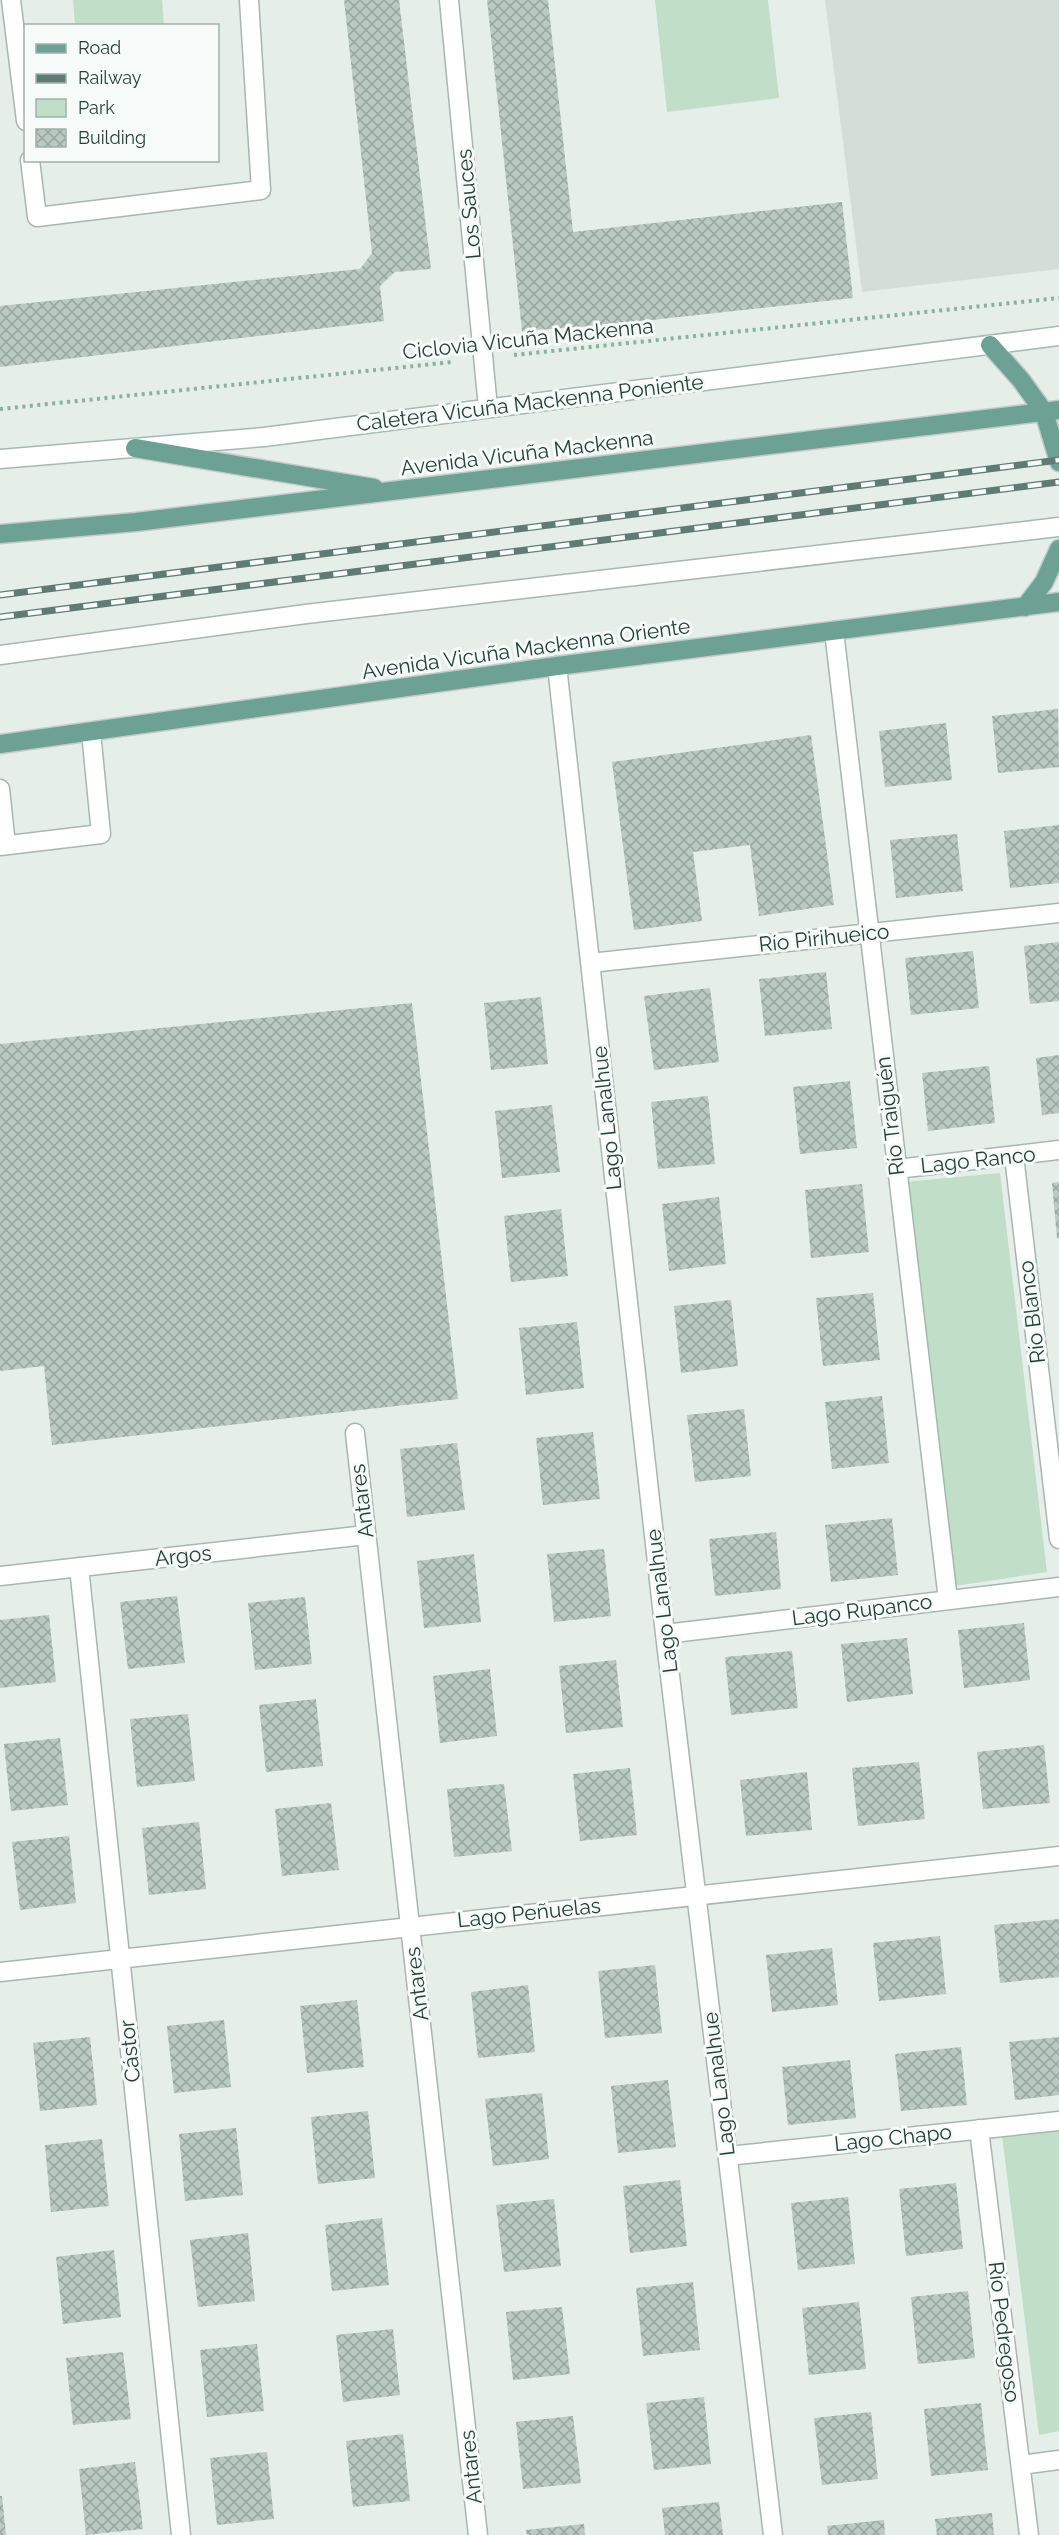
<svg xmlns="http://www.w3.org/2000/svg" width="1059" height="2535" viewBox="0 0 1059 2535" font-family="Raleway,sans-serif">
  <defs>
    <pattern id="building-cross-hatch" width="8" height="8" patternUnits="userSpaceOnUse" patternTransform="scale(1.5)"><rect width="8" height="8" fill="#bbc9c3"/><path d="M0 0l8 8M0 8l8-8" fill="none" stroke="#98a59f"/></pattern>
  </defs>
  <rect width="100%" height="100%" fill="#e6eeea"/>
  <path fill="#d4ded9" d="M825,0H1059V269L862,292Z"/>
  <path fill="#c0dec8" d="M73,0H162L164,25H75Z
    M655,0H768L779,98L667,112Z
    M1000,1173L1047,1572L955,1586L904,1182Z
    M1059,2131V2431L1039,2435L1002,2135Z"/>
  <path fill="url(#building-cross-hatch)" d="M344,0H399L431,269L395,272L380,286L384,321L0,367V306L360,269L372,253Z
    M487,0H548L573,232L842,202L853,298L606,325L522,331Z
    M1058,709L1059,767L998,773L992,716Z
    M946,723L952,780L885,787L879,731Z
    M811,735L834,905L759,916L750,845L693,852L702,921L634,930L612,762Z
    M1059,825V883L1010,888L1004,831Z
    M957,834L963,891L896,898L890,840Z
    M1059,942V1001L1030,1004L1024,946Z
    M973,951L979,1008L911,1015L905,958Z
    M826,972L832,1029L765,1036L759,979Z
    M710,988L719,1062L654,1070L644,996Z
    M541,997L548,1064L491,1070L484,1003Z
    M412,1003L458,1399L52,1445L44,1366L0,1371V1044Z
    M1059,1055V1113L1042,1115L1036,1058Z
    M989,1066L995,1123L928,1131L922,1073Z
    M850,1081L857,1148L800,1154L793,1087Z
    M708,1096L715,1164L658,1169L651,1102Z
    M552,1105L560,1172L502,1178L495,1111Z
    M1059,1182V1238H1057L1052,1183Z
    M862,1184L869,1252L811,1258L805,1190Z
    M719,1197L726,1264L669,1271L662,1204Z
    M561,1209L568,1276L511,1282L504,1216Z
    M873,1293L880,1360L823,1366L816,1298Z
    M731,1300L738,1366L681,1373L674,1306Z
    M577,1322L584,1388L526,1395L519,1328Z
    M882,1396L889,1463L832,1469L825,1402Z
    M744,1409L751,1476L695,1482L687,1415Z
    M593,1432L600,1499L543,1505L536,1438Z
    M457,1443L465,1510L407,1517L400,1449Z
    M892,1518L898,1575L831,1582L825,1525Z
    M776,1532L781,1589L715,1596L709,1539Z
    M604,1549L611,1616L554,1622L547,1554Z
    M474,1554L481,1622L424,1628L417,1561Z
    M177,1596L185,1663L128,1669L120,1602Z
    M305,1597L312,1664L255,1670L248,1603Z
    M49,1615L56,1682L0,1688V1620Z
    M1024,1623L1030,1680L964,1688L958,1630Z
    M907,1638L913,1694L847,1702L841,1644Z
    M792,1651L798,1708L731,1715L725,1657Z
    M616,1660L623,1727L566,1733L559,1666Z
    M490,1669L497,1736L440,1743L433,1676Z
    M316,1699L323,1766L266,1772L259,1705Z
    M188,1714L195,1781L137,1787L130,1719Z
    M60,1738L68,1805L11,1811L4,1744Z
    M1044,1745L1050,1803L983,1809L977,1752Z
    M919,1762L925,1819L858,1826L852,1768Z
    M630,1768L637,1835L580,1841L573,1774Z
    M807,1772L812,1830L746,1836L740,1780Z
    M504,1784L512,1851L454,1857L447,1789Z
    M331,1803L339,1870L282,1876L275,1809Z
    M199,1822L206,1889L149,1895L142,1828Z
    M69,1836L76,1903L20,1910L12,1842Z
    M1059,1919V1977L1000,1983L994,1925Z
    M940,1936L946,1994L879,2001L873,1943Z
    M832,1948L838,2005L772,2012L766,1955Z
    M655,1965L662,2033L605,2038L598,1971Z
    M528,1985L535,2052L478,2058L471,1992Z
    M357,2000L364,2067L307,2073L300,2006Z
    M224,2020L231,2087L174,2093L167,2026Z
    M90,2037L97,2105L40,2111L33,2043Z
    M1059,2037V2095L1015,2100L1009,2042Z
    M961,2047L967,2105L901,2111L895,2054Z
    M850,2060L856,2118L788,2125L782,2067Z
    M668,2080L676,2147L618,2153L611,2086Z
    M542,2093L549,2159L493,2166L485,2099Z
    M368,2111L375,2178L318,2184L311,2117Z
    M236,2128L243,2195L185,2201L179,2134Z
    M102,2139L109,2206L51,2212L45,2145Z
    M680,2180L687,2246L630,2253L623,2186Z
    M956,2183L963,2249L906,2256L899,2189Z
    M848,2197L855,2264L798,2270L791,2203Z
    M554,2199L561,2266L504,2272L496,2205Z
    M382,2218L389,2285L332,2291L325,2225Z
    M248,2233L255,2301L198,2307L190,2240Z
    M114,2250L121,2317L63,2324L56,2257Z
    M693,2282L700,2350L643,2356L636,2288Z
    M968,2291L975,2358L918,2364L911,2297Z
    M859,2302L866,2369L809,2375L802,2308Z
    M562,2307L570,2374L513,2380L506,2312Z
    M393,2329L400,2395L343,2402L336,2335Z
    M257,2344L264,2411L207,2417L200,2350Z
    M123,2352L131,2419L73,2425L66,2358Z
    M704,2397L711,2464L654,2470L646,2403Z
    M981,2403L988,2470L931,2476L924,2409Z
    M871,2412L878,2479L822,2485L814,2418Z
    M573,2416L581,2483L523,2489L516,2422Z
    M403,2434L410,2501L353,2507L346,2441Z
    M267,2452L274,2519L217,2525L210,2458Z
    M135,2462L143,2529L86,2535L79,2469Z
    M0,2496H2L6,2535H0Z
    M719,2502L723,2535H665L662,2508Z
    M992,2513L994,2535H937L935,2519Z
    M884,2520L885,2535H828L827,2526Z
    M584,2524L585,2535H527L526,2530Z"/>
  <g fill="none" stroke-linecap="round" stroke-linejoin="round">
    <g stroke="#a8b6b1" stroke-width="21">
      <path id="lane" d="M11,0L26,121
        M30,160L37,217L261,190L249,0
        M0,655L306,614L1059,527
        M0,789L6,845
        M0,846L101,834L91,732"/>
    </g>
    <g stroke="#a8b6b1" stroke-width="21">
      <path id="street" d="M449,0L488,408
        M834,631L948,1600
        M557,666L665,1634L773,2535
        M590,963L1059,913
        M1014,1156L1059,1539
        M897,1169L1059,1150
        M355,1433L478,2535
        M79,1567L181,2535
        M0,1576L366,1535
        M665,1634L1059,1587
        M0,1972L1059,1856
        M979,2129L1029,2535
        M728,2156L1059,2121
        M1021,2465L1059,2460"/>
    </g>
    <g stroke="#a4b9b2" stroke-width="21">
      <path id="secondary" d="M0,459L264,437L1059,336"/>
    </g>
    <g stroke="#c2cac8" stroke-width="21">
      <path id="primary" d="M990,345L1021,380L1044,412L1059,462
        M135,448L374,488
        M0,534L136,522L1059,410
        M1025,607L1044,582L1059,549
        M0,744L557,666L1059,602"/>
    </g>
    <path stroke="#88b0a4" stroke-width="4" stroke-dasharray="3 4.5" stroke-linecap="butt" d="M514,355L1059,298
      M0,409L453,362"/>
    <use href="#lane" stroke="#fff" stroke-width="18"/>
    <use href="#street" stroke="#fff" stroke-width="18"/>
    <use href="#secondary" stroke="#fff" stroke-width="18"/>
    <use href="#primary" stroke="#6ca194" stroke-width="18"/>
    <g stroke="#607b74" stroke-width="7">
      <path id="rail" d="M0,595L1059,460
        M0,617L1059,482"/>
    </g>
    <use href="#rail" stroke="#f6faf8" stroke-width="4.5" stroke-dasharray="14" stroke-linecap="butt"/>
  </g>
  <g text-anchor="middle" stroke-width="6" stroke-linejoin="round" paint-order="stroke">
    <g font-size="21" fill="#254039" stroke="#f6faf8">
      <text transform="translate(469 204) rotate(-95)" y="7">Los Sauces</text>
      <text transform="translate(528 339) rotate(-6)" y="7">Ciclovia Vicuña Mackenna</text>
      <text transform="translate(530 403) rotate(-7)" y="7">Caletera Vicuña Mackenna Poniente</text>
      <text transform="translate(527 453) rotate(-7)" y="7">Avenida Vicuña Mackenna</text>
      <text transform="translate(526 649) rotate(-8)" y="7">Avenida Vicuña Mackenna Oriente</text>
      <text transform="translate(824 938) rotate(-6)" y="7">Río Pirihueico</text>
      <text transform="translate(890 1116) rotate(-97)" y="7">Río Traiguén</text>
      <text transform="translate(607 1118) rotate(-96)" y="7">Lago Lanalhue</text>
      <text transform="translate(978 1160) rotate(-6)" y="7">Lago Ranco</text>
      <text transform="translate(1032 1312) rotate(-97)" y="7">Río Blanco</text>
      <text transform="translate(362 1501) rotate(-97)" y="7">Antares</text>
      <text transform="translate(183 1556) rotate(-6)" y="7">Argos</text>
      <text transform="translate(662 1601) rotate(-97)" y="7">Lago Lanalhue</text>
      <text transform="translate(862 1610) rotate(-7)" y="7">Lago Rupanco</text>
      <text transform="translate(529 1913) rotate(-6)" y="7">Lago Peñuelas</text>
      <text transform="translate(417 1984) rotate(-97)" y="7">Antares</text>
      <text transform="translate(130 2051) rotate(-96)" y="7">Cástor</text>
      <text transform="translate(719 2084) rotate(-97)" y="7">Lago Lanalhue</text>
      <text transform="translate(893 2138) rotate(-6)" y="7">Lago Chapo</text>
      <text transform="translate(1004 2332) rotate(83)" y="7">Río Pedregoso</text>
      <text transform="translate(471 2467) rotate(-96)" y="7">Antares</text>
    </g>
  </g>
  <rect x="24" y="24" width="195" height="138" fill="#f6faf8" stroke="#a2b0ac" stroke-width="1.5"/>
  <rect x="36" y="44" width="30" height="9" fill="#6ca194" stroke="#a2b0ac" stroke-width="1.5"/>
  <text x="78" y="54" font-size="18" fill="#254039">Road</text>
  <rect x="36" y="74" width="30" height="9" fill="#607b74" stroke="#a2b0ac" stroke-width="1.5"/>
  <text x="78" y="84" font-size="18" fill="#254039">Railway</text>
  <rect x="36" y="99" width="30" height="18" fill="#c0dec8" stroke="#a2b0ac" stroke-width="1.5"/>
  <text x="78" y="114" font-size="18" fill="#254039">Park</text>
  <rect x="36" y="129" width="30" height="18" fill="url(#building-cross-hatch)" stroke="#a2b0ac" stroke-width="1.5"/>
  <text x="78" y="144" font-size="18" fill="#254039">Building</text>
</svg>
